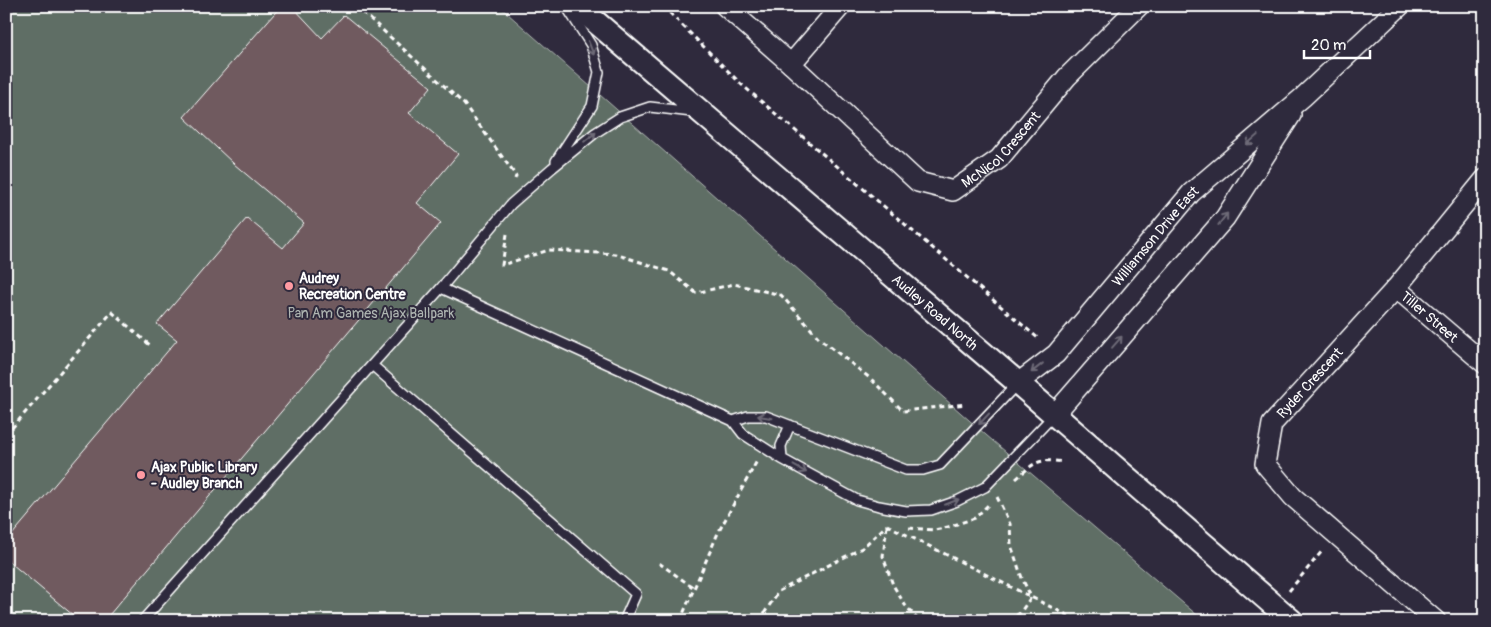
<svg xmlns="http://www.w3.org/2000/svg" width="1491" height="627" viewBox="0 0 1491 627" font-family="Pangolin,sans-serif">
  <rect width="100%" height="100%" fill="#2f2a3d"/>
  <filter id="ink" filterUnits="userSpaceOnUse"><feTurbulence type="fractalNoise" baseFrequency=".02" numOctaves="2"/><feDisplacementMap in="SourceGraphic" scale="10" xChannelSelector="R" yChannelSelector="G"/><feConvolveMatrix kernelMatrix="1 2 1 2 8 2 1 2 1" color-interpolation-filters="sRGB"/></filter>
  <g filter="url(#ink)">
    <path fill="#5f6e65" stroke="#afb6b2" d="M6,6H499L986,435L1204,621H6Z"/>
    <path fill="#705a5e" stroke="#fff" d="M281,6H292L322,38L344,15L431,87L409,113L458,154L417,203L441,223L104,621H80L6,559V542L177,340L157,324L247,218L283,248L304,223L234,164L184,117Z"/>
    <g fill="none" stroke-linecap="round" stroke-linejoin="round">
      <g stroke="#fff" stroke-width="12">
        <path id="service" d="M556,161L592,106L599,72L591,45L568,9
          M441,288L733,421L743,434L782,459L857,500L879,506L906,511L931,510L957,501L985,487L1053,416
          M372,365L636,594L624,621
          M733,421L748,416H766L906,470H923L940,465L1018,383
          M782,459L781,446L790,425
          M142,621L441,288L511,204L552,168L595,133L620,117L650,107L692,112"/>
      </g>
      <g stroke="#fff" stroke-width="22">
        <g id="minor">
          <path d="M725,6L791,64"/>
          <path id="s1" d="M841,6L791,64L918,182L953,191L999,159L1067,77L1139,6"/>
          <path id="s2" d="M1396,288L1485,364"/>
          <path id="s3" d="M1018,383L1056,354L1191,193L1303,97L1400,6"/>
          <path d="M1054,415L1225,218L1291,115"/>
          <path id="s4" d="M1436,621L1293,497L1265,464L1272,424L1396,288L1485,179"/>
        </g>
      </g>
      <g stroke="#fff" stroke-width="26">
        <g id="tertiary">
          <path id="s5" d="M577,6L1018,383L1292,621"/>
        </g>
      </g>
      <path stroke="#fff" stroke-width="3" stroke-dasharray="5 4" stroke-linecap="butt" d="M356,6L464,104L516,176L515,179
        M663,6L741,84L1040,340
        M507,234L502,265L549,250L615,254L669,271L696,293L734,284L781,295L819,338L871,379L903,411L966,404
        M6,435L112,312L152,347
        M1016,479C1034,463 1037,458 1063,462
        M997,497L1010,524L1011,545L1022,578L1031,597L1079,621
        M887,525L1031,597L1020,613L1008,621
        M887,526L883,556L893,585L905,605L919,621
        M909,528L935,530L948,527L975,518L990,503
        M659,563L694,588
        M1289,591L1323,550
        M680,621L718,533L758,459
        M759,621L779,591L862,548L887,525"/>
      <use href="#service" stroke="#2f2a3d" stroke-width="9"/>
      <use href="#minor" stroke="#2f2a3d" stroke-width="19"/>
      <use href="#tertiary" stroke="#2f2a3d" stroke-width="22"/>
    </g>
    <defs><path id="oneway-shaft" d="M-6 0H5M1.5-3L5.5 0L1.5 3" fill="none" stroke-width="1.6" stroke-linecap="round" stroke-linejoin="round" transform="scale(1.25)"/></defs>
    <g stroke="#6d6a77">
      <use href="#oneway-shaft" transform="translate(591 48) rotate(68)"/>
      <use href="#oneway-shaft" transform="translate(590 137) rotate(-38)"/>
      <use href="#oneway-shaft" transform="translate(1252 140) rotate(139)"/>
      <use href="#oneway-shaft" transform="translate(1223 219) rotate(-52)"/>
      <use href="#oneway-shaft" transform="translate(1117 342) rotate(-49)"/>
      <use href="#oneway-shaft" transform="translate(1037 368) rotate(142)"/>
      <use href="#oneway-shaft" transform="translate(765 417) rotate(-171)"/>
      <use href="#oneway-shaft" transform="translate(984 419) rotate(133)"/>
      <use href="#oneway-shaft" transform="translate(800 469) rotate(29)"/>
      <use href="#oneway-shaft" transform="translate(952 502) rotate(-21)"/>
    </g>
  </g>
  <g fill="#ff9aa2" stroke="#2f2a3d" stroke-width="2">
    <circle cx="289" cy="286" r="5"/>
    <circle cx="141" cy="475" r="5"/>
  </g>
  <g text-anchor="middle" stroke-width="4" stroke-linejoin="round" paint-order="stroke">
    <g font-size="14" fill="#fff" stroke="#2f2a3d">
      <text dy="5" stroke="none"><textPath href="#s1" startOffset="350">McNicol Crescent</textPath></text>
      <text dy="5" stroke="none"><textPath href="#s3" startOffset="202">Williamson Drive East</textPath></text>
      <text dy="5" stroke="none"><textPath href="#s5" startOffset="471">Audley Road North</textPath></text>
      <text dy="5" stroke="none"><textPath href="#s2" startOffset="44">Tiller Street</textPath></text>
      <text dy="5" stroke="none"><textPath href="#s4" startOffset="329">Ryder Crescent</textPath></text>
    </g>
    <g font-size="14" font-weight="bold" fill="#fff" stroke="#2f2a3d" text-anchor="start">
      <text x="299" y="283">Audrey<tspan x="299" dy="16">Recreation Centre</tspan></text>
      <text x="151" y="472">Ajax Public Library<tspan x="151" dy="16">- Audley Branch</tspan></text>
    </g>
    <g font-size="14" fill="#afb6b2" stroke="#2f2a3d">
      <text x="371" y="318">Pan Am Games Ajax Ballpark</text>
    </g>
  </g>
  <rect width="1491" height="627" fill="none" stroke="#2f2a3d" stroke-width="25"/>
  <rect x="12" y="12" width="1466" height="602" fill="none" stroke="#fff" stroke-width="2" filter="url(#ink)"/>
  <path d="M1304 50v8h66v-8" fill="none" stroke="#ffffff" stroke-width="2.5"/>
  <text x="1311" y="50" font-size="15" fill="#ffffff" stroke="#2f2a3d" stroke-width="4" paint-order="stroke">20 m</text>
</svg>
